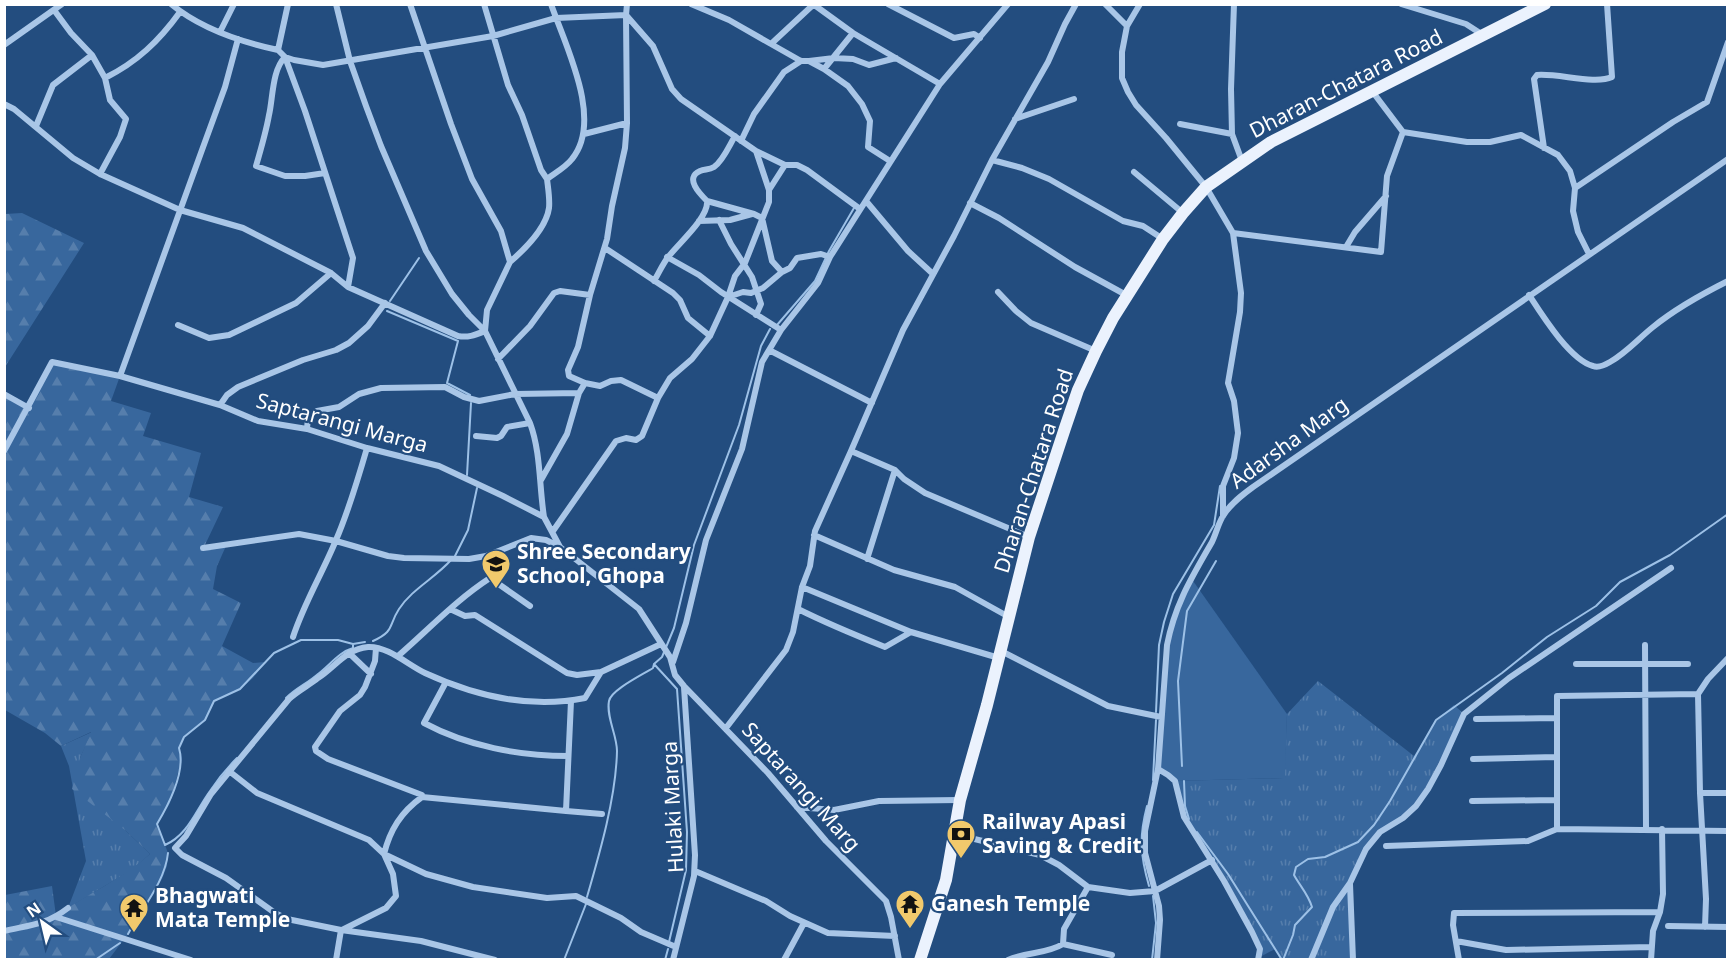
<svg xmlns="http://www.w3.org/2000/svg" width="1732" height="964" viewBox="0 0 1732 964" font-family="'Noto Sans',sans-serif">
  <defs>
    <pattern id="grass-tufts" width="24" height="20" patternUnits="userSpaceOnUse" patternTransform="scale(1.5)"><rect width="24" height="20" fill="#38679d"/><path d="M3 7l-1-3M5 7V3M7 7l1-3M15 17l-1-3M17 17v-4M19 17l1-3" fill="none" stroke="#567eac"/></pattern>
    <pattern id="forest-firs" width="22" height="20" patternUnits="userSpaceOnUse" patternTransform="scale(1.5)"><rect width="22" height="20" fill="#38679d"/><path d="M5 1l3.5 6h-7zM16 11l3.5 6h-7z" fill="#567eac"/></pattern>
  </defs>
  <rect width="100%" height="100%" fill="#234d7f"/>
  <path fill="url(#grass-tufts)" d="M1318,681L1414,756L1436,720L1454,705L1464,714L1416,806L1380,832L1366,849L1350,883L1353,959H1282L1275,949L1260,957V949L1184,817L1175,781L1284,778L1287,714Z
    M92,732L80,758L125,830L150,854L133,869L68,908L86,861L69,766L61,746Z"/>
  <path fill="url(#forest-firs)" d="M22,213L84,243L5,367V214Z
    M52,362L120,376L111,401L151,413L143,436L201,453L189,497L223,507L204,547L226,546L217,566L213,589L241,603L222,646L253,663L265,662L253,678L240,689L214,701L205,720L184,737L179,748L182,758L170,803L157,824L168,853L167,866L162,879L145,904L128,934L109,959H5V895L52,886L56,916C87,894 122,879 150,854L125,830L72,789L80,758L91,732L61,746L45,733L5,710V394L29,408Z"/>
  <path fill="#38679d" d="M1191,578L1287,714L1285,778L1175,781L1158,769L1167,645Z"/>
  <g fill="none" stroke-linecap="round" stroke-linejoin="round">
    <path stroke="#9dc1e7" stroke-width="2" d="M390,301L419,258
      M387,311L458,341L447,383L470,395
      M777,325L815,281L829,251L854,208
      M467,475L471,403
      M455,556L468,530L477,488
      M373,641C395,631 388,626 399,609C412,589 435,578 451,560
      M654,664L677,689L687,832L686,870L669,942
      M286,698C296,688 308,683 318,674C330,665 339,652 353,648V644
      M1156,712L1159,645L1164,622L1173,594L1214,525L1220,486
      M237,758C227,768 218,779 210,791C196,810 188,835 165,845L157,824C169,804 186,771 179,748L184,737L205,720L214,701L240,689L274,653L301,640H338L353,644L365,642
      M1182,766L1178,681L1187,611L1216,561
      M1153,780L1156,720
      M1184,781L1185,806L1189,819
      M1147,806C1139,837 1140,854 1149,886
      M1197,832L1228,874L1282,960
      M587,897C600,852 616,797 617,751C617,735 606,717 609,701C611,690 642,675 653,668L654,664L662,657L674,628L694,545L739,425L761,346L770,329
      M128,934C142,908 165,882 168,853
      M95,960L120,943
      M564,960L586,904
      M665,960L668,949
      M1152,960L1156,923L1153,896
      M1283,960L1293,935L1295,925L1312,907C1308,894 1300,886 1294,875L1296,867L1308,859L1325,857L1358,842L1374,825L1390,801L1436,720L1502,673L1547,637L1596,606L1620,582L1670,555L1728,514"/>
    <path stroke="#a9c6e7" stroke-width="6" d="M171,4C201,29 241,42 278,50L285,57L294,60L323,65L493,36L556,18L626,15L627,4
      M336,4L350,61L366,106L381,146L426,251L452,294L469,315L485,331L530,423C541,453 539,485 544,517
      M484,4L508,85L522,115L541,170L547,179
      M691,4L729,20L771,44L814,4
      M813,4L853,33L940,84
      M888,4L954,38L974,34L980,38
      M1105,4L1127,26L1122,52V78L1128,92L1136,105L1166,138L1206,187L1233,233L1241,293L1240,312L1228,383L1234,401L1238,433L1234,458L1223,486V516
      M1234,4L1231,89L1232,134L1242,161
      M1401,4L1466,24L1483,35
      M54,10L71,33L92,55L105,78L110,100L126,119L120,137L100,174
      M626,15L627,123L625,148L612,206L607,239L590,295L578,347L568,370L569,376L585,383L600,386L611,381L621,380L658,398
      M626,15L653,46L672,89L681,99L756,151L785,165H797L807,170L860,209
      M1127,26L1140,4
      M220,32L234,4
      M771,44L801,61H809L824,69L848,86L862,104L870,121L868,147L890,161
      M4,45L62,4
      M278,50L288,4
      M285,57L305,111L353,258L348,287
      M285,57C272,70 273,98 269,115C266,132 261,149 256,166L285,176H305L325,173
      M809,61L834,58L853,59L869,65L896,58
      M824,69L853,33
      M105,78C137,62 159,41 180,12
      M1372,91L1403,132
      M4,104L14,109L73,158L100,174L180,210L243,228L331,273L348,287L458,336C468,338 475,335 485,331L487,310L510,262L501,231L472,179L451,124L410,4
      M1015,119L1074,99
      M1180,124L1232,134
      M36,126L53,85L92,55
      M584,134L627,123
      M741,141L754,114L784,72L801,61
      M1544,148L1534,79L1537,75C1558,73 1595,85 1612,77L1607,4
      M992,160L1022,168L1049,179L1123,221L1143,226L1163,239
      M1134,172L1183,213
      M1575,188L1673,122L1707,102L1728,42
      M769,190L785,165
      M707,201L754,214L762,218L772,261L782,272L790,268L797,258L821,254L830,257
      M866,201L908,251L933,274
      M970,203L999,218L1075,267L1128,296
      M719,220L731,244L752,277L761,304L756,315
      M699,221L730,220L752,214
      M1233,233L1381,252L1387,176L1403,132L1467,142H1490L1521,135L1558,155L1570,171L1575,188L1573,211L1578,232L1589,254
      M1346,247L1355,232L1386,196
      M605,248L673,293L680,300L688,318L710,336
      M667,257L699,275L721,292L781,330
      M510,262C525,249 546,229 549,208C550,199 548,188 547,179C555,173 566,167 572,159C604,120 565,45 551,4
      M654,281C659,273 663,263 669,256C679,243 709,217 707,201C700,194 684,178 700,171C705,169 709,170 714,167C723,161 729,146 735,136
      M998,292L1016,311L1031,323L1096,351
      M1529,295C1542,315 1570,360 1593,366C1598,368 1605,365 1610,362C1626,353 1638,339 1653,327C1675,309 1702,294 1728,281
      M728,297L743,292L751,293L763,288L782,272
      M178,325L209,338L229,335L296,303L331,273
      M769,350L872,403
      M498,359L530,326L554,293L560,291L590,295
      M120,376L202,150L225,87L238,39
      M4,394L29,408
      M220,405L227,395L238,387L303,360L336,350L349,343L368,326L385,303
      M307,429L308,417L317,411L339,407L359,394L381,388L445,387L464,397L479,401L515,394L579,393
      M476,436L497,438L501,436L507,427L530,423
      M4,451L52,362L120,376L220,405L258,421L307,429L367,448L439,466L503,496L544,517L560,547L639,609L670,657L675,675L684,686L768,773L826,841L886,901L891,917L899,960
      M851,451L895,470L904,479L925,493L1029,537
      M541,480L567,434L579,393L585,383
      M553,531L616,441L626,438L636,440L642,436L658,398L670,378L692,359L710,336L728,297L735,276L745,263L769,202V190L756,151
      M814,535L894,570L955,587L1009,617
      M203,548L299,534L336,541L388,556L404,558L469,559L486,556L531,538L546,540L560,547
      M867,559L895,470
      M490,578L494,553
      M802,587L911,632
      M450,609L465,616L475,615L567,673L577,675L601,672
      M798,609C826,623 855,635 885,647L911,632L999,658
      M293,637C304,603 323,572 336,540C349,510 358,479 367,448
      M1645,645L1646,828
      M376,648L375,661L365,687L360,695L340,711L315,747L316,751L328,759L422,795V797
      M1001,651L1108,706L1161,717
      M349,653L371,674
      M398,656C428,630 456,600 490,578L530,606
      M673,662L686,623L706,540L742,449L762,362L781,330L818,283L830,257L940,84L1008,4
      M1576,664H1688
      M446,682L424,723C467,746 519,756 568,756
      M1476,719L1556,718
      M726,728L786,650L793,632L802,587L810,566L815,531L851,451L903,330L954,236L992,160L1048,62L1065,24L1076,4
      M1473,759L1556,757
      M1158,769L1168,775L1175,781L1184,817L1224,881L1252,932L1260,949L1258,960
      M229,771L257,793L369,840L384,854L393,874L396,896L386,908L342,930
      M1700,793H1728
      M1472,801L1556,800
      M797,807L834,810L879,801L959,800
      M566,811L602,814
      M1557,829V696L1698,694
      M954,834L1040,855L1059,865L1088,887L1130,893L1155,891L1212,860
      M1386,846L1528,841L1557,829L1728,831
      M384,854C390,830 401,812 422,797L566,811L571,701
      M384,854L426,874L473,887L547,898L576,896L621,918L641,932L676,947
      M695,871L766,901L790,916L828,933L895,936
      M1350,884L1353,960
      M56,917L191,960
      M1668,926L1728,927
      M1705,927L1706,899L1700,793L1698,694L1708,679L1728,658
      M4,931C30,925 46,925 68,908
      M1456,941L1506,950L1651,947
      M1063,944L1064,929L1088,887
      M336,960L341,930
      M495,960L421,941L341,930L287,919L275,913L226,878L182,855L175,848L186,836L211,794L289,699C299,690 308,686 318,678C335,667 346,649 368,647C388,646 408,665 425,673C475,696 531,709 585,698L601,672L661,644
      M673,960L694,876L695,855L684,687
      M784,960L804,923
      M1008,960C1026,952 1047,954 1063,944L1112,955
      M1157,960L1160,920L1159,906L1145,853V831L1158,769L1167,645C1175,604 1192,577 1212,542C1216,534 1218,524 1223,516C1230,504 1242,495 1253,487L1728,159
      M1311,960L1333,907L1350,883L1366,849L1380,832L1403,818L1416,806L1428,789L1441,765L1464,714L1509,678L1671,568
      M1459,960L1453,925L1454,913L1660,912
      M1651,960L1653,931L1660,912L1663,894L1662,829"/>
    <path stroke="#ebf2fd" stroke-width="12" d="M920,960L946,880L960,800L987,705L1029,537L1065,428L1078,390L1096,351L1113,318L1163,239L1183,213L1206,187L1271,142L1545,4"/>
  </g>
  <defs>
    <g id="school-pin" transform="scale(1.5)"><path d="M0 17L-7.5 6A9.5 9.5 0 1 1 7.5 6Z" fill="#f1c96c" stroke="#234d7f"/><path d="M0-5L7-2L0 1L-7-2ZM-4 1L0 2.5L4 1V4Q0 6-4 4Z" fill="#111"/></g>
    <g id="bank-pin" transform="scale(1.5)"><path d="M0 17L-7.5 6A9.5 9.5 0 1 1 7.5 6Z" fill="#f1c96c" stroke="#234d7f"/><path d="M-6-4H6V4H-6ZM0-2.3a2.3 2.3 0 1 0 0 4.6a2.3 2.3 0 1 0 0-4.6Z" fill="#111"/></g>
    <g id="temple-pin" transform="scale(1.5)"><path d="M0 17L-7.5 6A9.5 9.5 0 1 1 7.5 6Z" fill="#f1c96c" stroke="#234d7f"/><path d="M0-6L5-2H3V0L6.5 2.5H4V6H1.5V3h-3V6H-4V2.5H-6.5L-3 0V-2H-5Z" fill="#111"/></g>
  </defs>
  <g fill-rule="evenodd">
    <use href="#school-pin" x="496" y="564"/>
    <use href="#bank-pin" x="961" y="834"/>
    <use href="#temple-pin" x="910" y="904"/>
    <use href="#temple-pin" x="134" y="908"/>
  </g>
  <g text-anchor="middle" stroke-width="4.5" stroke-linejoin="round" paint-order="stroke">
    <g font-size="21" fill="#fff" stroke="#234d7f">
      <text transform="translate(1346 84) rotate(-27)" y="7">Dharan-Chatara Road</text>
      <text transform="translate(342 423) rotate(15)" y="7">Saptarangi Marga</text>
      <text transform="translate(1289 443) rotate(-36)" y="7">Adarsha Marg</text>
      <text transform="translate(1034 471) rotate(-72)" y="7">Dharan-Chatara Road</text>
      <text transform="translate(801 787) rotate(48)" y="7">Saptarangi Marg</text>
      <text transform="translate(673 807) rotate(-93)" y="7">Hulaki Marga</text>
    </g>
    <g font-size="21" font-weight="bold" fill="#fff" stroke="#234d7f" text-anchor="start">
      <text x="517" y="559">Shree Secondary<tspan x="517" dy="24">School, Ghopa</tspan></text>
      <text x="982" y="829">Railway Apasi<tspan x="982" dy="24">Saving &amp; Credit</tspan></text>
      <text x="155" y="903">Bhagwati<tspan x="155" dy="24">Mata Temple</tspan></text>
      <text x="931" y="911">Ganesh Temple</text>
    </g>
  </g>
  <rect width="1732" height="964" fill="none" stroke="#ffffff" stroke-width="12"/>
  <g transform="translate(42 922) rotate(326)" stroke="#234d7f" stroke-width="4.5" paint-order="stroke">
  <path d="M0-4.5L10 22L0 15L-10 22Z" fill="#ffffff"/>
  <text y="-9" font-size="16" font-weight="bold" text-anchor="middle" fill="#ffffff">N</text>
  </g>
</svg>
